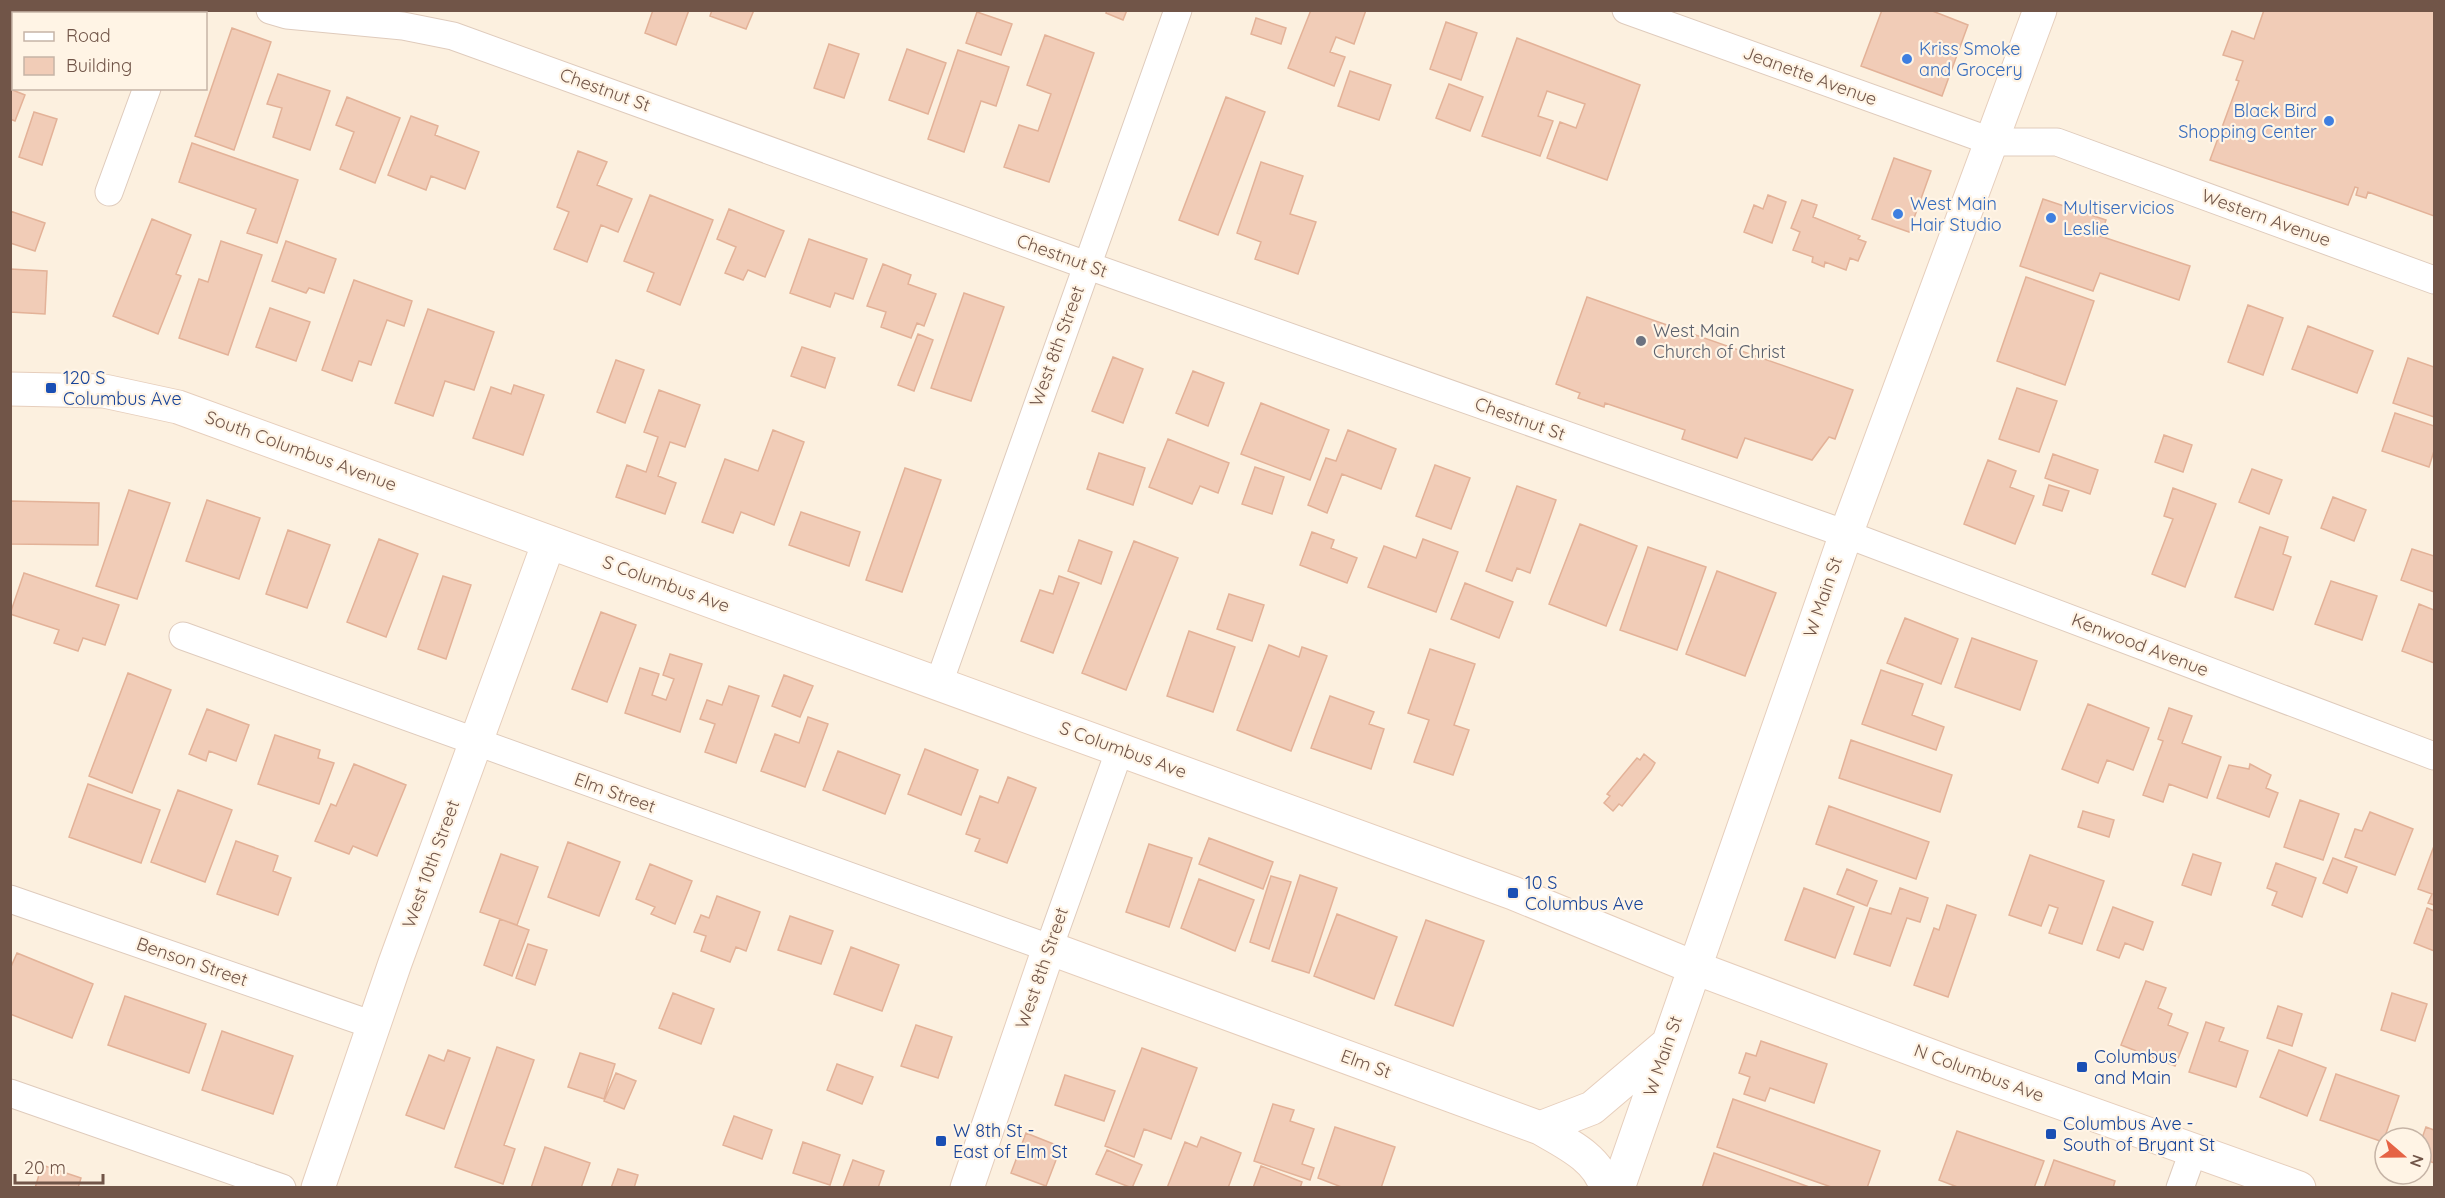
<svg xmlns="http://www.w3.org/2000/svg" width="2445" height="1198" viewBox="0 0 2445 1198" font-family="Quicksand,sans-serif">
  <rect width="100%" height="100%" fill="#fcf0df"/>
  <path fill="#f1ccb7" stroke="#e3b298" stroke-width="1.5" d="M10,10H43L42,14H14L13,71L10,70Z
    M653,10H689L676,45L645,33Z
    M712,10H754L746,29L710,16Z
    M1107,10H1127L1123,20L1106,13Z
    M1311,10H1366L1354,44L1336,37L1330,52L1345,57L1334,86L1288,68Z
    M1882,10H1930L1968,25L1942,96L1861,66Z
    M2264,10H2434V216L2368,192L2366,198L2356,195L2358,188L2355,187L2348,205L2210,160L2239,81L2236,80L2243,61L2223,55L2232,31L2254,39Z
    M977,12L1012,24L1001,55L966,43Z
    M1256,18L1286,28L1281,44L1251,34Z
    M1446,22L1477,33L1461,80L1430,69Z
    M232,28L271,42L234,150L195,136Z
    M1045,35L1094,53L1049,182L1004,167L1019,125L1038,131L1051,94L1027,85Z
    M1517,38L1640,85L1607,180L1547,158L1560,122L1576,128L1585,104L1547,91L1538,116L1553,121L1540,156L1482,136Z
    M829,44L859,54L844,98L814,88Z
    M907,49L946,63L928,114L889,100Z
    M958,50L1009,67L996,106L981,101L964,152L928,139Z
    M1350,71L1391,85L1379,120L1338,106Z
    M278,74L330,91L310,150L273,137L282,108L267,104Z
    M1449,84L1483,97L1470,131L1436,118Z
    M10,89L25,95L15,121L10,119Z
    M347,97L400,118L375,183L340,169L354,132L336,125Z
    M1226,97L1265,112L1218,235L1179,220Z
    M34,112L57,119L42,165L19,157Z
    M411,116L438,126L435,135L479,152L465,189L431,176L426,190L388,175Z
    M192,143L298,180L277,243L247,233L256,209L179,182Z
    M578,151L607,162L597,185L632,199L618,232L601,225L587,262L554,249L569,212L557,207Z
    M1894,158L1931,171L1909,232L1872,219Z
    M1261,162L1303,176L1290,214L1316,222L1298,274L1255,259L1261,242L1237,233Z
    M650,195L713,220L680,305L647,291L654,273L624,261Z
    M1768,195L1786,202L1772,243L1744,232L1754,205L1763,209Z
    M2043,199L2106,220L2100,236L2190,266L2179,300L2100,273L2093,291L2020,266Z
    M1802,200L1817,205L1813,217L1860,236L1858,239L1866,242L1858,261L1850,258L1846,270L1825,262L1824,267L1812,262L1813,257L1793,250L1800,232L1791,228Z
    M729,209L784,231L765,277L748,270L743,280L725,273L736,247L717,239Z
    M10,211L45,223L35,251L10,243Z
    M152,219L191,235L176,274L181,276L158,334L113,316Z
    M809,239L867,259L853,299L835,293L830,307L790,293Z
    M221,241L262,255L228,355L179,338L199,279L208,282Z
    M286,241L336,259L324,293L309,288L306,293L272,281Z
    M883,264L911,275L908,284L936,294L924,326L917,323L911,338L881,327L886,312L867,306Z
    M10,269L47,271L45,314L10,312Z
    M2026,277L2094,301L2065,385L1997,361Z
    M354,280L412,301L404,326L387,320L371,365L359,361L352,381L322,370Z
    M964,293L1004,307L971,401L931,388Z
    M1587,297L1853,390L1835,439L1829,437L1812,460L1745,438L1737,458L1682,439L1685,430L1605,403L1604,407L1578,398L1580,393L1556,384Z
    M2248,305L2283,318L2263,375L2228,362Z
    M270,308L310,322L296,361L256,347Z
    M428,309L494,332L474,390L445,381L433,416L395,403Z
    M2308,326L2373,351L2357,393L2292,369Z
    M918,334L933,340L914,391L898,385Z
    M802,347L835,358L825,388L791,376Z
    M1113,357L1143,369L1123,423L1092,411Z
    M2408,358L2434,367V417L2393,403Z
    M616,360L644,370L625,423L597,412Z
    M1193,371L1224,383L1208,426L1176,413Z
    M514,385L544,395L523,455L473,438L491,387L511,394Z
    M2017,388L2057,401L2039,452L1999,439Z
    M659,390L700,405L685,447L670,442L658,476L676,483L665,514L616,497L627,465L646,472L658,437L644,432Z
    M1261,403L1329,430L1310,480L1241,454Z
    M2395,413L2434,426V451L2429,467L2382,451Z
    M773,430L804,442L774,525L741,512L733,533L702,522L725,459L758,471Z
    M1348,430L1396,449L1381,489L1342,474L1327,513L1308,505L1326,458L1336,461Z
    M2164,435L2192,445L2183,472L2155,462Z
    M1168,439L1229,463L1218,493L1200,486L1192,504L1149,487Z
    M1099,453L1145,468L1133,505L1087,489Z
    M2053,454L2098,470L2090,494L2045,478Z
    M1988,460L2016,471L2010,487L2034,496L2015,544L1964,524Z
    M1435,465L1470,478L1451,529L1416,516Z
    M1255,467L1284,477L1272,514L1242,504Z
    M905,468L941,480L902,592L866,580Z
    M2252,469L2282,480L2269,514L2239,502Z
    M2049,485L2069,491L2062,511L2043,505Z
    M1517,486L1556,500L1530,573L1517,568L1512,581L1486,571Z
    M2173,488L2216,504L2185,587L2152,574L2173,519L2164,516Z
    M129,490L170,503L137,599L96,586Z
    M2333,497L2366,510L2354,541L2321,528Z
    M207,500L260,518L239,579L186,561Z
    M10,501L99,503L98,545L10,544Z
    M801,512L860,532L849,566L789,545Z
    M1580,524L1637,546L1606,626L1549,604Z
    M2260,527L2288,537L2283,554L2291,557L2273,610L2235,597Z
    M288,530L330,545L307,608L266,594Z
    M1312,532L1334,540L1331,548L1357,558L1347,583L1300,565Z
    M379,539L418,554L386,637L347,622Z
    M1423,539L1458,552L1436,612L1368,587L1384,546L1416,558Z
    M1079,540L1112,552L1101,584L1068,571Z
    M1134,541L1178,558L1126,690L1082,673Z
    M1648,547L1706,567L1677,650L1620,630Z
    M2412,549L2434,556V592L2401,580Z
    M1717,571L1776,593L1745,676L1686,654Z
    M24,573L119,605L105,645L83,638L78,651L54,643L59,630L10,614Z
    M443,576L471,585L446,659L418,649Z
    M1059,576L1079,583L1053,653L1021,641L1040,590L1053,594Z
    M2331,581L2377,596L2362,640L2315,624Z
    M1465,583L1513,602L1499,638L1451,619Z
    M1229,594L1264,605L1252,641L1217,629Z
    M2419,604L2434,610V663L2402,651Z
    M601,612L636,625L607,702L572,689Z
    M1905,618L1958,639L1941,684L1887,663Z
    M1189,631L1235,647L1213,712L1167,696Z
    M1972,638L2037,661L2020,710L1955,687Z
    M1269,645L1299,657L1302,647L1327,656L1291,751L1237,730Z
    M1430,649L1475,664L1454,725L1469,730L1453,775L1414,762L1429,720L1408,713Z
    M670,654L702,664L680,732L625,713L640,668L659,674L652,695L666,700L674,679L663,675Z
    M1881,670L1923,684L1912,715L1944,727L1936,750L1862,724Z
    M128,673L171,690L132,793L89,776Z
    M784,675L813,686L800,717L772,706Z
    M729,686L759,696L736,763L705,752L715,724L700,719L707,700L722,705Z
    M1330,696L1374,712L1369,724L1384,729L1371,769L1311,748Z
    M2088,704L2149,728L2133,770L2107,760L2098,783L2062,769Z
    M2169,708L2192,716L2182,743L2221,757L2207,798L2169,784L2163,802L2143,795L2163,741L2158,739Z
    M207,709L249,725L236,761L209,751L206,761L189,754Z
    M808,717L828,724L805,787L761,771L775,734L799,743Z
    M275,735L320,750L318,758L334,763L319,804L258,784Z
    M1851,740L1952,775L1940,812L1839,778Z
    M925,749L978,770L961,815L908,794Z
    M838,751L900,775L885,814L823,790Z
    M1644,754L1655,763L1651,770L1622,806L1619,804L1613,811L1604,803L1610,796L1607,794L1637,758L1640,760Z
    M354,764L406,785L377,856L353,846L349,854L315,841L331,804L336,806Z
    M2250,764L2271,775L2266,788L2278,793L2269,817L2217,798L2229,765L2249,769Z
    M1008,777L1036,788L1007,863L975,851L980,839L966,834L980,796L998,803Z
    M88,784L160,810L141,863L69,837Z
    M178,790L232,810L205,882L151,862Z
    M2300,800L2339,814L2323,860L2284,847Z
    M1829,806L1929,842L1916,879L1816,844Z
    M2083,811L2114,820L2109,837L2078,827Z
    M2370,812L2413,829L2395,875L2345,857L2355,829L2362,831Z
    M1209,838L1273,862L1263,889L1199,864Z
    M236,841L278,856L273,871L291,878L278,915L217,894Z
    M568,842L620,862L599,916L548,897Z
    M1149,844L1192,858L1169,927L1126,912Z
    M2434,846V905L2428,903L2432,894L2418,889Z
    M501,854L538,867L517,925L480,912Z
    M2193,854L2221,863L2211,895L2182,885Z
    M2030,855L2104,881L2082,944L2049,933L2058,908L2049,905L2041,926L2009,915Z
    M2333,858L2357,867L2347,893L2323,883Z
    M2276,863L2316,878L2302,917L2272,905L2277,892L2267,888Z
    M650,864L692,881L675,924L651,914L655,907L636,899Z
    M1847,869L1877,881L1867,906L1837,894Z
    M1300,875L1337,888L1309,973L1272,961Z
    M1271,876L1291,882L1269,949L1250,942Z
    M1199,879L1254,900L1235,951L1181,928Z
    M1804,888L1854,907L1835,958L1785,940Z
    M1900,888L1928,898L1920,922L1907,918L1890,966L1854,954L1870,908L1891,914Z
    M717,896L760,912L746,951L736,947L730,962L701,951L706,936L694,932L701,915L709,918Z
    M1947,905L1976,915L1948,997L1914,985L1934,928L1939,930Z
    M2113,907L2153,922L2143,950L2125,943L2119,958L2097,950Z
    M2427,908L2434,911V951L2414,943Z
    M1337,914L1397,937L1374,999L1314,976Z
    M790,916L833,931L821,964L778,950Z
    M500,919L529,930L512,976L484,965Z
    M1426,920L1484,941L1453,1026L1395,1005Z
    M528,944L547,950L535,985L516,978Z
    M851,947L899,965L882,1011L834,994Z
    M17,953L93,984L72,1038L10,1014V969Z
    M2146,981L2166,988L2158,1008L2172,1014L2168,1025L2188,1033L2175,1066L2121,1045Z
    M673,993L714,1009L701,1044L659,1028Z
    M2392,993L2427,1004L2415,1041L2381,1030Z
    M125,996L206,1024L189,1073L108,1045Z
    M2278,1006L2302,1014L2292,1046L2267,1038Z
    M2206,1022L2224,1028L2219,1041L2248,1051L2236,1087L2189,1072Z
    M916,1025L952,1037L938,1078L901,1066Z
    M222,1031L293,1056L273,1114L202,1090Z
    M1761,1041L1827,1064L1814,1103L1770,1088L1765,1101L1744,1094L1750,1077L1739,1073L1746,1053L1756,1056Z
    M497,1047L534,1060L504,1145L515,1149L503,1184L455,1167Z
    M1142,1048L1197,1068L1171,1139L1144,1129L1134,1157L1105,1146Z
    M448,1050L470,1058L444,1129L406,1115L429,1055L444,1061Z
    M2279,1050L2326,1068L2307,1116L2260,1097Z
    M580,1053L615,1064L604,1099L568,1087Z
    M837,1064L873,1077L862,1104L827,1090Z
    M616,1073L636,1081L624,1109L604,1101Z
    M2336,1074L2399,1096L2383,1142L2320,1120Z
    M1065,1075L1115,1091L1104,1121L1055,1105Z
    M1733,1099L1880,1151L1867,1188H1834L1717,1147Z
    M1273,1104L1294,1110L1290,1121L1314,1129L1302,1164L1314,1168L1310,1180L1254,1161Z
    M734,1116L772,1130L762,1159L723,1145Z
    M1335,1127L1395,1147L1381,1188H1344L1318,1178Z
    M2426,1127L2434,1130V1163L2421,1158V1141Z
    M1957,1131L2044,1161L2034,1188H1960L1939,1180Z
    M1026,1133L1061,1147L1046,1186L1011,1173Z
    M1201,1137L1241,1153L1228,1188H1167L1185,1142L1197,1147Z
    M803,1142L840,1155L830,1185L793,1173Z
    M545,1147L590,1163L581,1188H531Z
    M1107,1150L1142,1165L1132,1188L1096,1174Z
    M1714,1153L1812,1188H1702Z
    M853,1160L884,1171L878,1188L843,1187Z
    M2054,1160L2115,1181L2113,1188H2044Z
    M42,1165L81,1178L78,1188H35Z
    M1261,1166L1302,1182L1300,1188H1253Z
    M618,1169L638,1175L634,1188H611Z"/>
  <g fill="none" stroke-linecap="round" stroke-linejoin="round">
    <g stroke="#dfcbbc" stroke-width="29">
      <path id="street" d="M270,10L287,15L403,26L453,36L1086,265L1846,534L2434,756
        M1626,10L1993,142H2057L2434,280
        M175,14L176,10
        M109,192L147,88
        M183,636L1049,948L1120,749
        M939,683L1178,10
        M10,899L373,1025
        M10,1093L282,1188
        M2180,1188L2194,1149"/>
    </g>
    <g stroke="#e6cebc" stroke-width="35">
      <path id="secondary" d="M10,389L104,391L178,407L1513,893L1693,967L1955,1065L2299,1188
        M1540,1128C1564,1142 1599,1158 1606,1188
        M318,1188L395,963L549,542
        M967,1188L1049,948L1540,1128L1592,1108L1665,1046
        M1618,1188L1846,534L2040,10"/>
    </g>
    <use href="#street" stroke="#fff" stroke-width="27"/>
    <use href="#secondary" stroke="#fff" stroke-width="33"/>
  </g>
  <g fill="#3f7fe0" stroke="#fff4e5" stroke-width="2">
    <circle cx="1907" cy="59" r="6"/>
    <circle cx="2329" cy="121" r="6"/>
    <circle cx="1898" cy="214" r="6"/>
    <circle cx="2051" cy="218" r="6"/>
  </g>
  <circle fill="#6b7280" stroke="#fff4e5" stroke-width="2" cx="1641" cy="341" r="6"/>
  <g fill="#1a4fb4" stroke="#fff4e5" stroke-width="2">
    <rect x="45" y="382" width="12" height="12" rx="3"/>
    <rect x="1507" y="887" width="12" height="12" rx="3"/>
    <rect x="2076" y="1061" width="12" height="12" rx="3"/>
    <rect x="2045" y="1128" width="12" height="12" rx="3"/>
    <rect x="935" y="1135" width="12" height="12" rx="3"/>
  </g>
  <g text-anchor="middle" stroke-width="4.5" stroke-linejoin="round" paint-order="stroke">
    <g font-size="18" fill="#366cbe" stroke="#fff4e5" text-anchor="start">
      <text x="1919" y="55">Kriss Smoke<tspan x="1919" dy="21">and Grocery</tspan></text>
      <text x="2317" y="117" text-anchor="end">Black Bird<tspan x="2317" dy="21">Shopping Center</tspan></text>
      <text x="1910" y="210">West Main<tspan x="1910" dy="21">Hair Studio</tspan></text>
      <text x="2063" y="214">Multiservicios<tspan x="2063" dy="21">Leslie</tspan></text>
    </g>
    <g font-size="18" fill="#715548" stroke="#fff4e5">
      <text transform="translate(1810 76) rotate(20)" y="6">Jeanette Avenue</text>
      <text transform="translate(605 90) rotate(20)" y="6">Chestnut St</text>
      <text transform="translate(2266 218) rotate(20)" y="6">Western Avenue</text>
      <text transform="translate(1062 256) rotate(20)" y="6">Chestnut St</text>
      <text transform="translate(1057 346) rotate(-70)" y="6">West 8th Street</text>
      <text transform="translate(1520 419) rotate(20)" y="6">Chestnut St</text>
      <text transform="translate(301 451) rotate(20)" y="6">South Columbus Avenue</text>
      <text transform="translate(666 584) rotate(20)" y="6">S Columbus Ave</text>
      <text transform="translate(1823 597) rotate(-71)" y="6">W Main St</text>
      <text transform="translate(2140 645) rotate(21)" y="6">Kenwood Avenue</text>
      <text transform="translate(1123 750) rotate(20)" y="6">S Columbus Ave</text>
      <text transform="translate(615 793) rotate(20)" y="6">Elm Street</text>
      <text transform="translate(431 864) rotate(-70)" y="6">West 10th Street</text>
      <text transform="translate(192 962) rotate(19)" y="6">Benson Street</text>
      <text transform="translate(1042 968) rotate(-71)" y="6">West 8th Street</text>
      <text transform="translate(1663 1056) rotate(-71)" y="6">W Main St</text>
      <text transform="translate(1366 1064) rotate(20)" y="6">Elm St</text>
      <text transform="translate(1979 1073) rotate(20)" y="6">N Columbus Ave</text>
    </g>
    <g font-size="18" fill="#5b616d" stroke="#fff4e5" text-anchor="start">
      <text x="1653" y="337">West Main<tspan x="1653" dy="21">Church of Christ</tspan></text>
    </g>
    <g font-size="18" fill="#164399" stroke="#fff4e5" text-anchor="start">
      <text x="63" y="384">120 S<tspan x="63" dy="21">Columbus Ave</tspan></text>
      <text x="1525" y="889">10 S<tspan x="1525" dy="21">Columbus Ave</tspan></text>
      <text x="2094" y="1063">Columbus<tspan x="2094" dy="21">and Main</tspan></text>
      <text x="2063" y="1130">Columbus Ave -<tspan x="2063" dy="21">South of Bryant St</tspan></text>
      <text x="953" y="1137">W 8th St -<tspan x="953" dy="21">East of Elm St</tspan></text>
    </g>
  </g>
  <rect width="2445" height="1198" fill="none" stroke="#715548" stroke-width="24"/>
  <rect x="12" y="12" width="195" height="78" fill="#fff4e5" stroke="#c6b4a6" stroke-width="1.5"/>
  <rect x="24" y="32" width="30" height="9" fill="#ffffff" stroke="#c6b4a6" stroke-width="1.5"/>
  <text x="66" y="42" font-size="18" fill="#715548">Road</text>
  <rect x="24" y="57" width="30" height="18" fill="#f1ccb7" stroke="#c6b4a6" stroke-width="1.5"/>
  <text x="66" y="72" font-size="18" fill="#715548">Building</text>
  <g transform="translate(2403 1156) rotate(110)"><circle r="28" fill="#fff4e5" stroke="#c6b4a6" stroke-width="1.5"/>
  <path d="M0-4.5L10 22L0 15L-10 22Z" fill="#e56345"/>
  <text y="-9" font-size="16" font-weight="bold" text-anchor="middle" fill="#715548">N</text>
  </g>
  <path d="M15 1174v9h88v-9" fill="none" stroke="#715548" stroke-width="3"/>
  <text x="24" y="1174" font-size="18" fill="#715548" stroke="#fff4e5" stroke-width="4.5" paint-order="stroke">20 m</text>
</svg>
